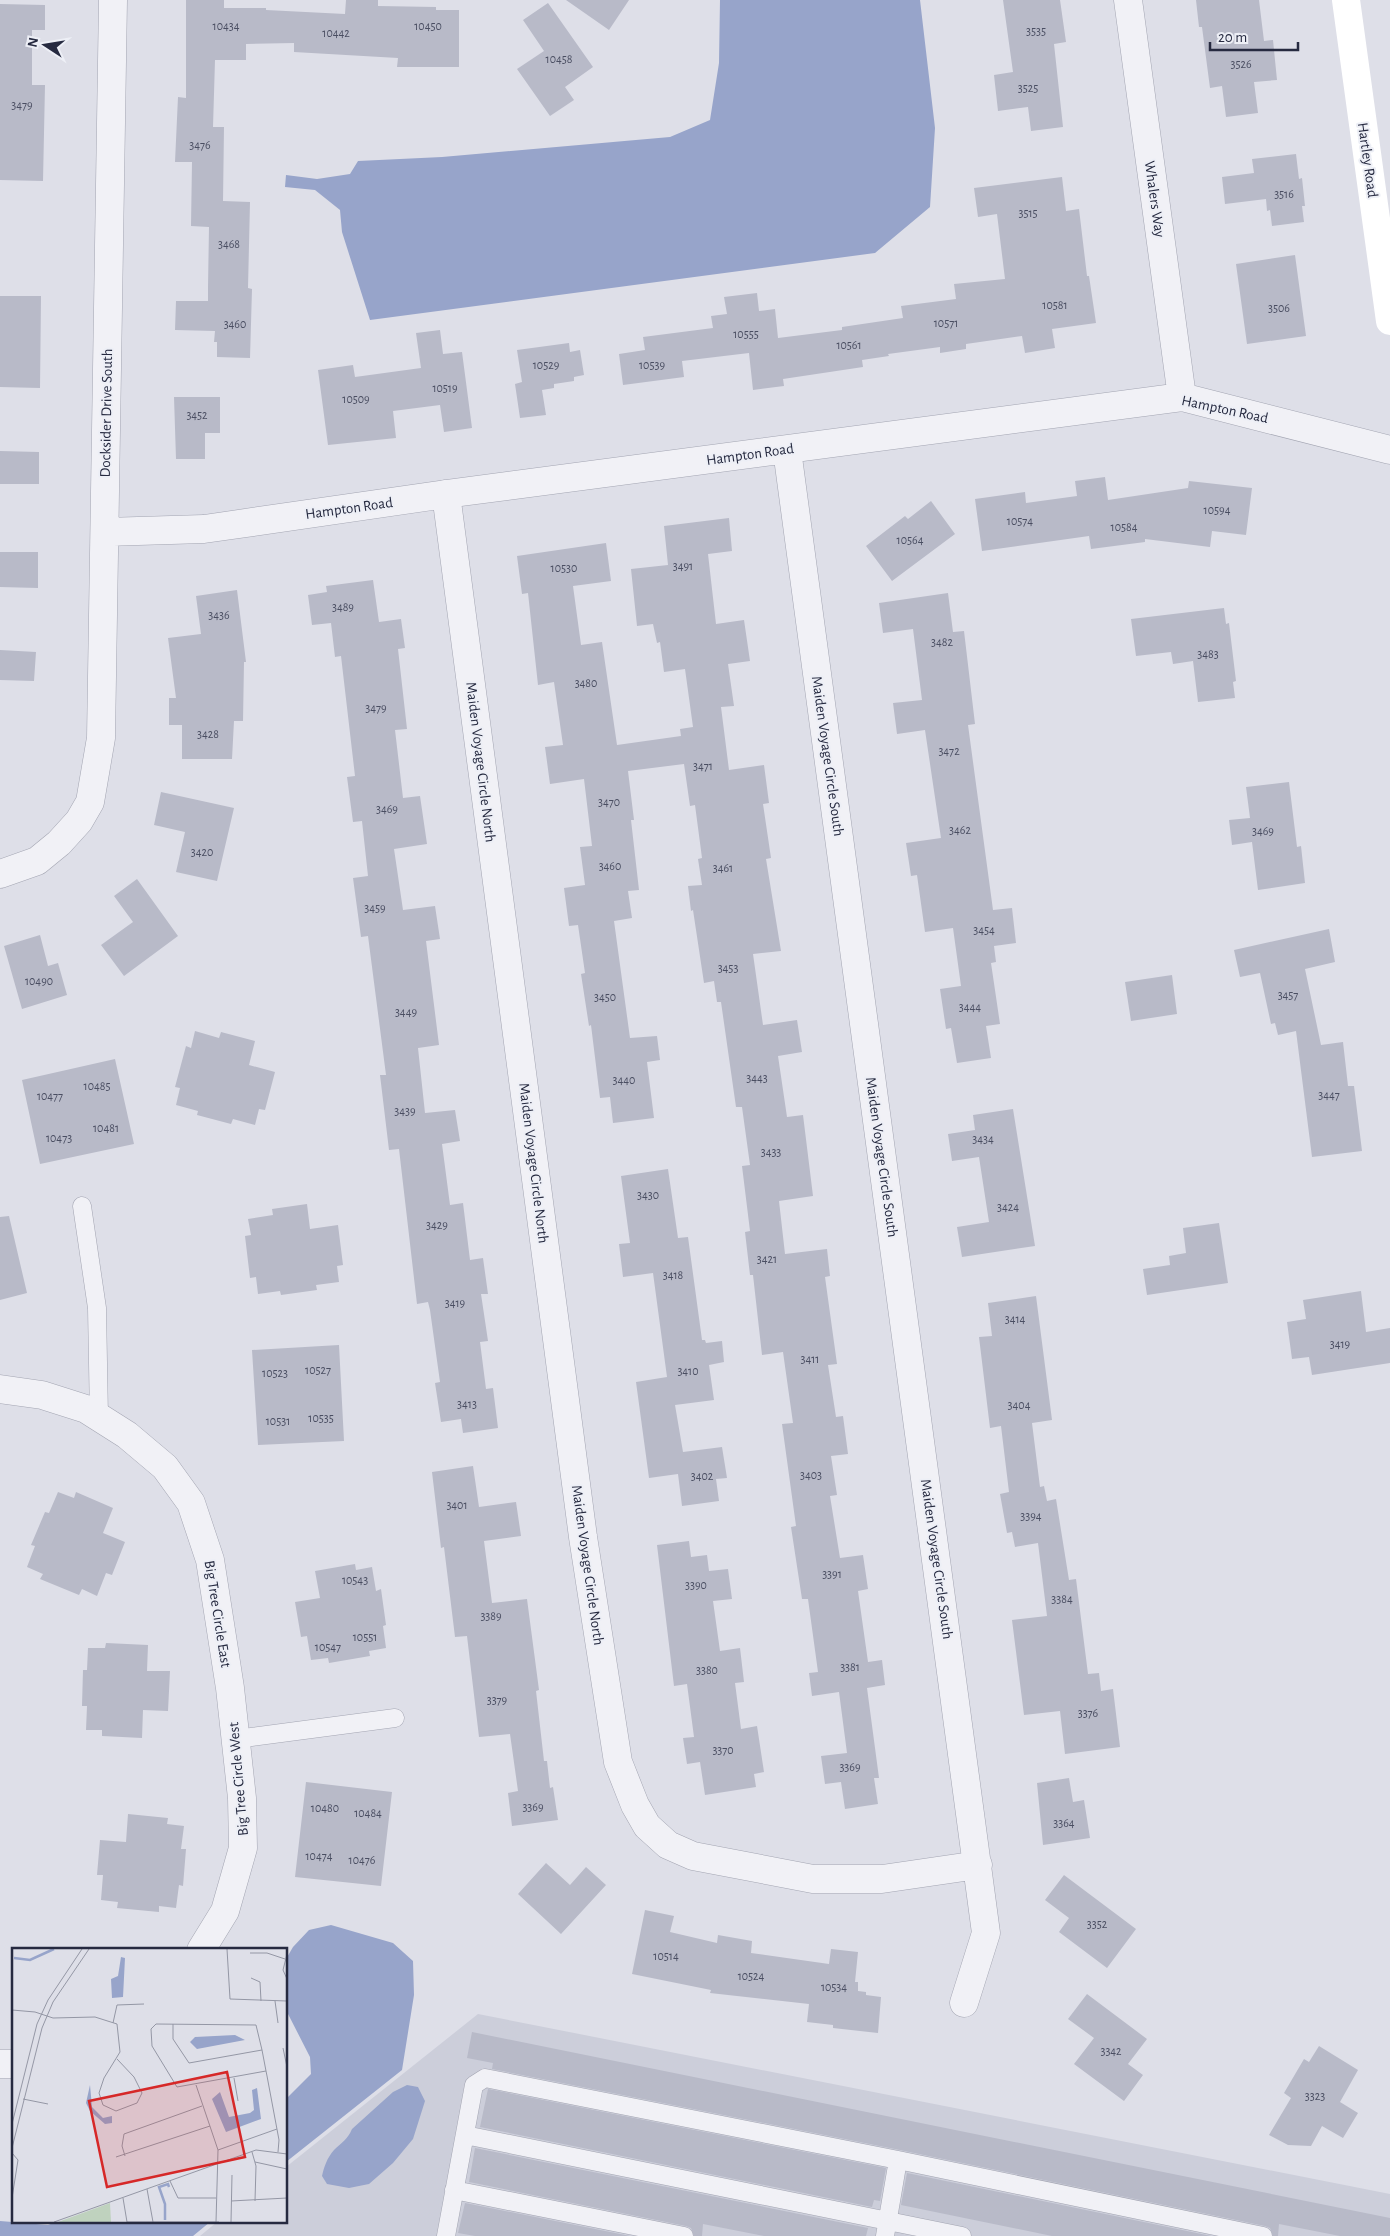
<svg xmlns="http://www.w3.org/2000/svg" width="1390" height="2236" viewBox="0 0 1390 2236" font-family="'Alegreya Sans',sans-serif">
  <rect width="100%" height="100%" fill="#dedfe8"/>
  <path fill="#ccceda" d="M478,2014L1390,2194V2236H200L217,2222H286V2167Z"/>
  <path fill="#97a4ca" d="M720,0H920L935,128L930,207L875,253L370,320L342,232L340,210L315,190L285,187L286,175L317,179L350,174L358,161L442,157L670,137L710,120L719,63Z
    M331,1925L393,1943L413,1961L414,1995L402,2070L286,2162V2099L311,2074L310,2057L286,2010V1959L293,1947L309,1930Z
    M407,2085L418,2087L425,2101L413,2139L393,2163L369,2184L349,2188L327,2184L322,2176C324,2167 327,2158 334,2150C341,2143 348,2139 352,2129L393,2092Z
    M0,2221L48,2225L56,2222H210L193,2236H0Z"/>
  <path fill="#b8bac8" d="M186,0H224V8H266V10L345,14L346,0H378V6L436,7V10H459V67H397L398,58L294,52V43L246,44V60H215L213,127H224L223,201L250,202L248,288L252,289L250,358L217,357V342H214L215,331L175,330L176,301H208V287L209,227L191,226L192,162H175L178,97L186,98Z
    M566,0H629L609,30Z
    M1003,0H1060L1066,42L1054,44L1063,127L1031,131L1028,107L998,111L994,75L1013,72Z
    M1196,0H1259L1264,41L1273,40L1277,80L1254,82L1258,113L1226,117L1222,86L1210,88L1202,27H1199Z
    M548,3L593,67L565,87L574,100L550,116L517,69L544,51L523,20Z
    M0,4L45,5V30H32V85H45L43,181L0,180Z
    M1296,154L1299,179L1302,178L1305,206H1302L1304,222L1272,226L1270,210L1267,211L1266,199L1225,204L1222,177L1254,173L1252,159Z
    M1062,177L1066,211L1079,209L1087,276H1089L1096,323L1052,329L1055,348L1025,353L1022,336L966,344V349L940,353V347L888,354L889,356L862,360L863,367L783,379L784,386L753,390L749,353L682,361L684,377L623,385L619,354L645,350L643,337L713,328L711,316L727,314L724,297L757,293L759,311L775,309L778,338L842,330V327L903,318L901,306L956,299L954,284L1005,279L997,214L978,217L974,188Z
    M1295,255L1306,336L1247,344L1236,264Z
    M0,296H41L40,388L0,387Z
    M440,330L443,354L462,352L472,428L444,432L440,405L393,411L396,438L328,445L318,370L353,365L355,377L421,368L416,333Z
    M569,343L570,352L580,350L584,375L574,377V381L554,384V388L542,390L546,415L520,418L515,384L522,382L517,350Z
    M174,397H220V433H205V459H176Z
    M0,451L39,452V484H0Z
    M1105,477L1108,500L1188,488L1189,481L1252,488L1246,535L1212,531L1210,547L1145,539V542L1091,549L1089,536L982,551L975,499L1025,492L1026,503L1077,496L1075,481Z
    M931,501L955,534L892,581L866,546L905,516L908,519Z
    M729,518L732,551L708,554L716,624L744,620L750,661L728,664L734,706L721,707L729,770L764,765L769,803L763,804L771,858L766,859L781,951L753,954L763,1025L797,1020L802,1052L778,1056L787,1117L803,1115L813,1196L779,1201L785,1254L827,1249L830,1276L825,1277L837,1364L828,1365L836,1417L843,1416L848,1454L831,1456L837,1495L830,1496L840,1558L863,1555L868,1589L858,1591L868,1662L882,1660L885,1685L867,1688L879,1778H874L878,1804L845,1809L841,1782L825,1784L821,1756L847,1753L839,1692L812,1696L809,1673L818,1672L808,1599H802L791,1527L796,1526L782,1424L793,1423L783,1352L762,1355L753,1275H750L745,1232L750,1231L742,1166L750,1165L742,1107H736L721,1002H717L714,981L704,983L693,910L691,911L688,886L702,885L698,859L702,858L695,805L690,806L684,764L628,771L634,820H631L639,890L628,891L632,918L614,921L630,1038L657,1036L660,1060L647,1062L654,1118L613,1123L610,1097L600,1098L591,1025L589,1026L581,974L585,973L578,925L569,926L564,888L585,885L580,847L592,846L584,779L550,784L545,747L563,745L554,682L538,685L528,593L522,594L517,556L606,543L611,581L573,586L581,645L602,642L617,745L681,736L680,729L693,727L685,669L664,672L660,642L657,643L653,624L637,626L631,569L668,565L664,526Z
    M0,552H38V588L0,587Z
    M373,580L379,622L401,619L405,648L398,649L407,729L395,730L403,798L420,796L427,844L394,849L403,910L435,906L440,939L426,941L439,1045L418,1048L425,1113L455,1110L460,1141L442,1144L450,1205L463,1203L470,1260L483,1258L488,1294H481L488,1341L480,1342L486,1389L493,1388L498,1428L463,1433L461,1419L441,1422L435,1383L440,1382L430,1310L428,1302L417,1304L399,1149L389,1150L380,1075H386L368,936L361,937L353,878L368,876L362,821L353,822L347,777L355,776L341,656L335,657L331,623L312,625L308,595L327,592L326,586Z
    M237,590L246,662H244L243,721H234L232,759H182V725H169V698H176L168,638L201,634L196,596Z
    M948,593L953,632L964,631L975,724L968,725L993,910L1012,908L1016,943L994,946L996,962L991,963L1000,1024L986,1026L991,1058L957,1063L951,1028L946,1029L940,989L961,986L953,928L925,932L917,875L911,876L906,843L941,838L925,730L897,734L893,703L922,700L913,629L883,633L879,603Z
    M1224,608L1226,624L1229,623L1236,681L1233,682L1235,698L1198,702L1193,661L1173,664L1171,652L1136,656L1131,619Z
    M0,650L36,652L34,681L0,680Z
    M1289,782L1297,847L1301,846L1305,883L1258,890L1252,842L1232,845L1229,820L1250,818L1246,787Z
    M161,792L234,808L217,881L176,872L185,832L154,825Z
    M137,879L178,936L124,976L101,945L133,922L114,896Z
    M1329,929L1335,962L1305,969L1321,1045L1343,1042L1348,1086H1354L1362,1151L1312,1157L1296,1031L1278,1035L1275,1023L1271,1024L1260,973L1240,977L1234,950Z
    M40,935L48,966L58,963L67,995L22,1009L4,946Z
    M1172,975L1177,1014L1131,1021L1125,982Z
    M195,1031L219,1038L221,1032L255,1041L249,1065L275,1072L265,1110L259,1109L255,1125L233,1119L231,1124L197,1115L198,1111L176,1105L180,1088L175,1087L186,1046L191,1048Z
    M115,1059L134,1144L40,1164L22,1080Z
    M1013,1109L1035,1246L962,1257L957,1227L989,1222L979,1157L952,1161L948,1134L975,1130L973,1115Z
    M668,1169L678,1238L688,1237L702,1340H705L706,1343L722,1341L724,1362L709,1365L714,1400L675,1405L683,1452L722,1447L727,1478L716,1479L719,1501L682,1506L678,1474L649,1478L636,1382L667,1377L653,1273L623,1277L619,1244L630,1243L621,1176Z
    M307,1204L310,1229L338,1225L343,1265L337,1266L339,1282L316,1285L317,1290L281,1295L280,1291L258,1294L256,1277L250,1278L245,1236L251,1235L248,1219L273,1215L272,1209Z
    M9,1216L27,1293L0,1300V1217Z
    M1219,1223L1228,1283L1147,1295L1143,1269L1170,1265L1169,1256L1186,1253L1183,1228Z
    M1361,1291L1366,1332L1390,1328V1363L1312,1375L1309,1357L1292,1359L1287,1322L1306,1319L1303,1300Z
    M1036,1296L1052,1420L1032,1423L1040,1487L1044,1486L1047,1501L1056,1499L1069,1580L1076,1579L1088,1674L1099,1673L1101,1691L1113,1689L1120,1747L1065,1754L1060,1711L1024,1715L1012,1620L1047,1616L1038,1543L1015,1547L1012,1532L1007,1533L1000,1494L1009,1492L1001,1426L990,1428L979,1337L992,1336L988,1303Z
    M339,1345L344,1441L258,1445L252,1350Z
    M473,1466L479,1507L516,1502L521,1536L484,1541L492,1603L527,1599L539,1690L536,1691L544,1761H547L550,1788L553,1787L558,1820L512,1826L508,1793L518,1791L510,1734L479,1737L467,1636L455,1637L444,1547L441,1548L432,1472Z
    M58,1492L74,1498L76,1492L113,1508L103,1533L125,1542L112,1575L106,1573L97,1596L82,1589L79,1595L40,1579L43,1574L27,1567L35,1546L31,1545L45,1512L49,1513Z
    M689,1541L691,1557L707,1555L709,1571L728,1569L732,1599L713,1601L720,1651L740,1648L744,1682L735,1683L741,1729L757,1726L764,1772L754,1774L756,1787L705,1795L700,1762L687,1764L683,1738L694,1737L687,1684L674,1686L657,1545Z
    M355,1564L356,1570L372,1567L376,1591L381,1589L386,1625L383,1626L386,1648L369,1651L370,1656L329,1663L328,1658L311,1660L307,1636L301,1637L295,1602L320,1598L315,1571Z
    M106,1643L148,1645L147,1671H170L168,1711L143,1710L142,1738L102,1736V1730H86L87,1706H82L83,1670H87L88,1648H105Z
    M1069,1778L1073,1802L1084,1800L1090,1838L1043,1845L1037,1783Z
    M306,1782L392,1792L381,1886L295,1877Z
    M128,1814L168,1818L167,1824L184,1826L181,1849H186L183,1886L179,1885L176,1908L159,1906V1912L117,1908L118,1902L101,1900L103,1875H97L100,1840L126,1842Z
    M546,1863L570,1885L586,1867L606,1885L561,1934L518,1894Z
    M1064,1875L1136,1929L1107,1968L1059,1932L1069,1918L1045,1900Z
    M645,1910L674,1916L670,1932L717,1943L718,1935L752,1941L751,1953L829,1964L831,1949L858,1952L855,1982H858V1991L866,1992V1995L881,1997L878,2033L833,2028V2025L807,2022L809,2004L710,1993L711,1990L632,1974Z
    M1087,1994L1147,2039L1128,2064L1143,2075L1124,2101L1074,2064L1094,2038L1068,2019Z
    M472,2032L1390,2218V2236H1340L1279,2224L1278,2236H1273L1270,2228L1265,2226L900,2150L492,2069L493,2063L467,2058Z
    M1319,2046L1358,2070L1340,2102L1358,2113L1343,2138L1322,2126L1311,2146L1288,2145L1269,2135L1291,2098L1284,2093L1304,2059L1309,2062Z
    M488,2089L886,2168L880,2201L874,2200L872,2207L480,2127Z
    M475,2148L868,2228L866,2236H764L703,2224L702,2236H694L691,2228L686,2226L469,2182Z
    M907,2173L1211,2236H1052L901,2205Z
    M465,2203L630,2236H475L458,2233Z"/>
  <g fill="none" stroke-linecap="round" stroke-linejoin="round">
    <g stroke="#a3a5b2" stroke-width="19">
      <path id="lane" d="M82,1206L97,1308L99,1418
        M236,1739L395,1718
        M465,2135L962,2236
        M454,2190L684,2236
        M446,2236L474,2085L485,2078L898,2160L1263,2236
        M885,2236L898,2160"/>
    </g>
    <g stroke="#a3a5b2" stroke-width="29">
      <path id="street" d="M1128,0L1182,397
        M787,450L986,1933L964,2003
        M446,494L583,1537L618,1762L635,1805L647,1826L668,1845L693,1856L813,1879H882L978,1865
        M105,532L204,529L446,494L1182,397L1390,450
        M0,874L37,861L59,843L79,821L90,802L101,738L113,0
        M0,1389L42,1395L86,1409L127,1435L165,1467L191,1503L210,1560L230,1688L242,1798L243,1848L225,1911L201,1950
        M0,2064H14"/>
    </g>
    <use href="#lane" stroke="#f1f1f6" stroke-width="18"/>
    <use href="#street" stroke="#f1f1f6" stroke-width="28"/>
    <path stroke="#fff" stroke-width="28" d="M1346,0L1390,321"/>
  </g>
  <g text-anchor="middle" stroke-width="4" stroke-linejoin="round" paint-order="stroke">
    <g font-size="12" fill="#4a4e62">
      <text x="226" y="30">10434</text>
      <text x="428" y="30">10450</text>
      <text x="1036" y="35">3535</text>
      <text x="336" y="37">10442</text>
      <text x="559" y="63">10458</text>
      <text x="1241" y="68">3526</text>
      <text x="1028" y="92">3525</text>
      <text x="22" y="109">3479</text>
      <text x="200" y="149">3476</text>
      <text x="1284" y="198">3516</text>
      <text x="1028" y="217">3515</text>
      <text x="229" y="248">3468</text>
      <text x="1055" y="309">10581</text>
      <text x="1279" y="312">3506</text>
      <text x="946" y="327">10571</text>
      <text x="235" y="328">3460</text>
      <text x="746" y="338">10555</text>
      <text x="849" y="349">10561</text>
      <text x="546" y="369">10529</text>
      <text x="652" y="369">10539</text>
      <text x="445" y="392">10519</text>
      <text x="356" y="403">10509</text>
      <text x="197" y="419">3452</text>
      <text x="1217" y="514">10594</text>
      <text x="1020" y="525">10574</text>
      <text x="1124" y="531">10584</text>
      <text x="910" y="544">10564</text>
      <text x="683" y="570">3491</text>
      <text x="564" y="572">10530</text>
      <text x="343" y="611">3489</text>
      <text x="219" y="619">3436</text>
      <text x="942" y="646">3482</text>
      <text x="1208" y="658">3483</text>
      <text x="586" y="687">3480</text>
      <text x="376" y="712">3479</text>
      <text x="208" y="738">3428</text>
      <text x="949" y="755">3472</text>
      <text x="703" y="770">3471</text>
      <text x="609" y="806">3470</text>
      <text x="387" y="813">3469</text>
      <text x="960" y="834">3462</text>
      <text x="1263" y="835">3469</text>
      <text x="202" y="856">3420</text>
      <text x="610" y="870">3460</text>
      <text x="723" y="872">3461</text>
      <text x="375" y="912">3459</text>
      <text x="984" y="934">3454</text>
      <text x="728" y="972">3453</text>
      <text x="39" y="985">10490</text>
      <text x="1288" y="999">3457</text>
      <text x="605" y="1001">3450</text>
      <text x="970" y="1011">3444</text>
      <text x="406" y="1016">3449</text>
      <text x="757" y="1082">3443</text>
      <text x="624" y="1084">3440</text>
      <text x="97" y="1090">10485</text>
      <text x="1329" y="1099">3447</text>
      <text x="50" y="1100">10477</text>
      <text x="405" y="1115">3439</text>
      <text x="106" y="1132">10481</text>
      <text x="59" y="1142">10473</text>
      <text x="983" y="1143">3434</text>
      <text x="771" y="1156">3433</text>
      <text x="648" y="1199">3430</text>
      <text x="1008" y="1211">3424</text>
      <text x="437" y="1229">3429</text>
      <text x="767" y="1263">3421</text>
      <text x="673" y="1279">3418</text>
      <text x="455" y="1307">3419</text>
      <text x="1015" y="1323">3414</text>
      <text x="1340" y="1348">3419</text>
      <text x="810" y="1363">3411</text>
      <text x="318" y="1374">10527</text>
      <text x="688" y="1375">3410</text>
      <text x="275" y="1377">10523</text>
      <text x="467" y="1408">3413</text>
      <text x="1019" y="1409">3404</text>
      <text x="321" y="1422">10535</text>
      <text x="278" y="1425">10531</text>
      <text x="811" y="1479">3403</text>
      <text x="702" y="1480">3402</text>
      <text x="457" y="1509">3401</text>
      <text x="1031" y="1520">3394</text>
      <text x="832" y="1578">3391</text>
      <text x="355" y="1584">10543</text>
      <text x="696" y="1589">3390</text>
      <text x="1062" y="1603">3384</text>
      <text x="491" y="1620">3389</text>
      <text x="365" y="1641">10551</text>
      <text x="328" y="1651">10547</text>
      <text x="850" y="1671">3381</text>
      <text x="707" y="1674">3380</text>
      <text x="497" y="1704">3379</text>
      <text x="1088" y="1717">3376</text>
      <text x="723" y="1754">3370</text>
      <text x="850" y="1771">3369</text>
      <text x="533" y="1811">3369</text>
      <text x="325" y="1812">10480</text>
      <text x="368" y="1817">10484</text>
      <text x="1064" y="1827">3364</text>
      <text x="319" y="1860">10474</text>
      <text x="362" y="1864">10476</text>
      <text x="1097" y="1928">3352</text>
      <text x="666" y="1960">10514</text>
      <text x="751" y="1980">10524</text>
      <text x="834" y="1991">10534</text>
      <text x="1111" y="2055">3342</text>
      <text x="1315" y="2100">3323</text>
    </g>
    <g font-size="15" fill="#262a40" stroke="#edeff6">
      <text transform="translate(1368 160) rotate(82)" y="5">Hartley Road</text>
      <text transform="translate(1155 199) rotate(82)" y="5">Whalers Way</text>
      <text transform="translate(1225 409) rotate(12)" y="5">Hampton Road</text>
      <text transform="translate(106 413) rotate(-89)" y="5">Docksider Drive South</text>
      <text transform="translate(750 454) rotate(-8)" y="5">Hampton Road</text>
      <text transform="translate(349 508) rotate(-8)" y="5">Hampton Road</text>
      <text transform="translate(828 756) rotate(82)" y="5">Maiden Voyage Circle South</text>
      <text transform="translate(481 762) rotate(83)" y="5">Maiden Voyage Circle North</text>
      <text transform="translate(882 1157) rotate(82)" y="5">Maiden Voyage Circle South</text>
      <text transform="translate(534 1163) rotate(83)" y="5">Maiden Voyage Circle North</text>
      <text transform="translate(937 1559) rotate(82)" y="5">Maiden Voyage Circle South</text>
      <text transform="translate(588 1565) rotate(82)" y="5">Maiden Voyage Circle North</text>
      <text transform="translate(218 1614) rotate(81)" y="5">Big Tree Circle East</text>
      <text transform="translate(238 1779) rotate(-95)" y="5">Big Tree Circle West</text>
    </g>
  </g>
  <g transform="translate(12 1948)">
    <rect width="275" height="275" fill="#dedfe8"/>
    <path d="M98,255L99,274H46Z" fill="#bfd2be"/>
    <path d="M109,9L113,10L111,49L100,50L99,31L106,28ZM223,87L233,92L185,101L178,94L183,89ZM78,137L80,159L91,170L100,168V175L93,176L78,163L74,155ZM245,140L249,171L214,184L200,151L208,144L217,169L238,165L242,162L240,142Z" fill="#97a4ca"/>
    <path fill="none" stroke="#97a4ca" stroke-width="2.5" d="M2,10L18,12L42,1M153,272V256L147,239L156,236L157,239"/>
    <path fill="none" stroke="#9497a5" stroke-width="1" d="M215,1L218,51L275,53M238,5H255L273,11M275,6L271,22L275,31M239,30L248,34L249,53M263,53L266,75M0,62L23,64L41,70L83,69L105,76L108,104L92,130L87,145L91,157L104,163L125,155L130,145L122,129L105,111M101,75L105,57L132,56M161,76V91L177,115L250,102M271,100L275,119M254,123L165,139L140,98L139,81L144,76L244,77L250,102L254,123L255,128L267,192L266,204M222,130L226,153M184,137L206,202L204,274M11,151L36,156M0,176L25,76L36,52L70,1M0,200L30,80L41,54L77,1M206,202L265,181M240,204L244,218L243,253M0,205L6,212L0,250M113,208L110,198L112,186L190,158M104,209L198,178M243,214L275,221M158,233L166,250H204M135,241L141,274M111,250L115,274H207M219,253L275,250M42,274L244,202L275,206M219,274L220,227"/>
    <path fill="#d62828" fill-opacity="0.15" stroke="#d62828" stroke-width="2.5" d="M215,124L233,209L95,239L77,153Z"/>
    <rect width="275" height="275" fill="none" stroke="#262a40" stroke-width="2.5"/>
  </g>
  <g transform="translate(45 45) rotate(282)" stroke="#edeff6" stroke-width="4" paint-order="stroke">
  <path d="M0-4L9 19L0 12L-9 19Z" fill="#262a40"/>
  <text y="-8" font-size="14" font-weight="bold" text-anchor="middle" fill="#262a40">N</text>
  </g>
  <path d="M1210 42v8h88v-8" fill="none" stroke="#262a40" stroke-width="2.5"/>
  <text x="1218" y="42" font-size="15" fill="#262a40" stroke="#edeff6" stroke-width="4" paint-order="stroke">20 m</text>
</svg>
